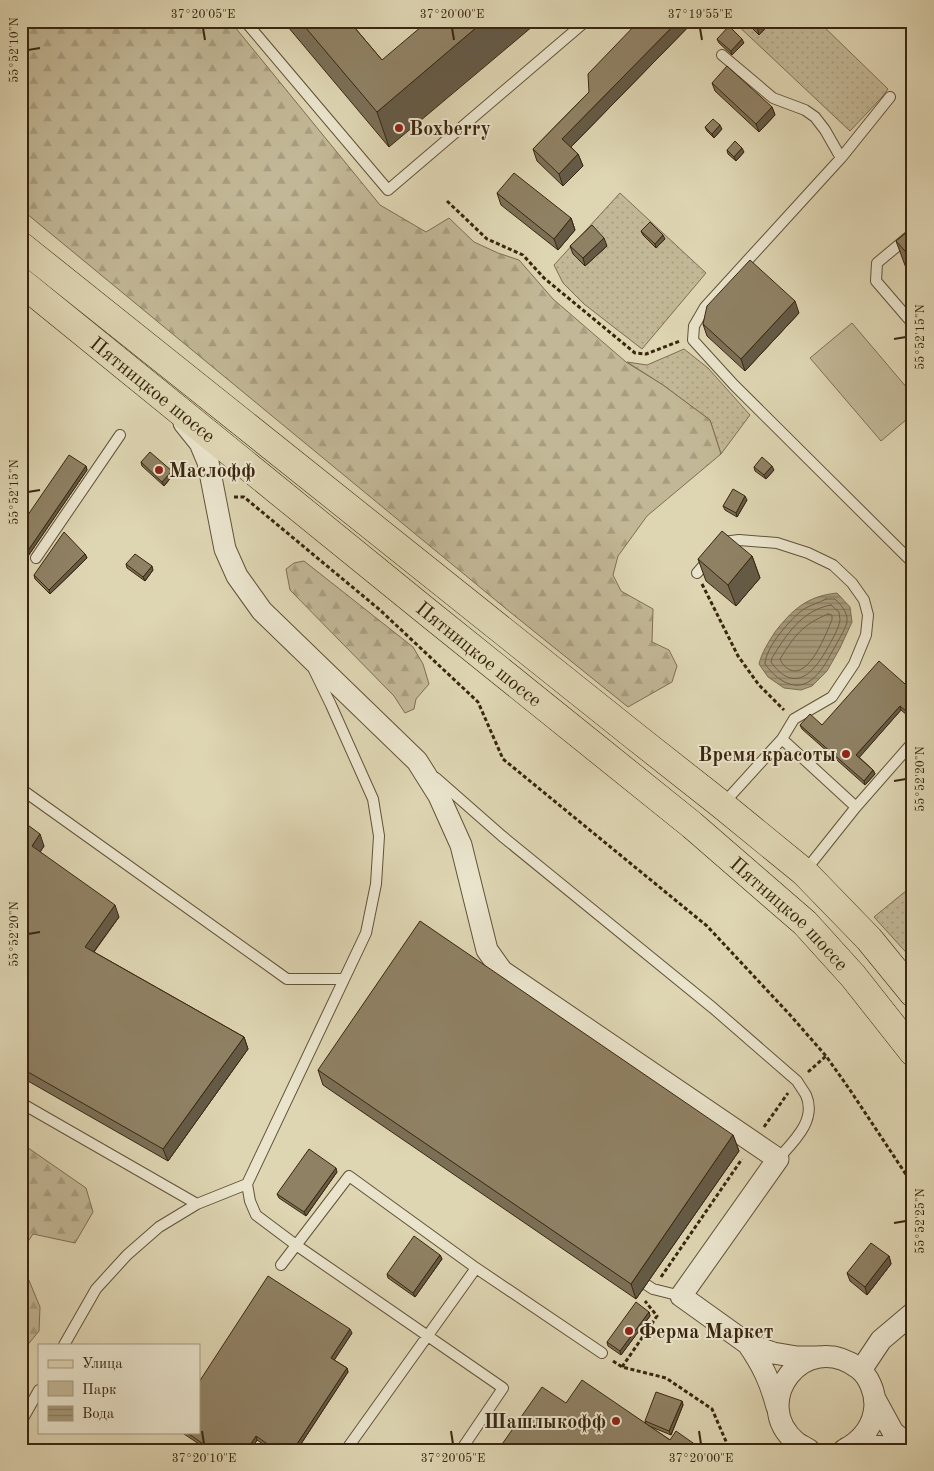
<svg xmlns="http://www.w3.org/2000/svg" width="934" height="1471" viewBox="0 0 934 1471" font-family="'Old Standard TT',serif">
  <defs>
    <pattern id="grass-dots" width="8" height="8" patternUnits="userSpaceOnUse" patternTransform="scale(1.25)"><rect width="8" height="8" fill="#c2b796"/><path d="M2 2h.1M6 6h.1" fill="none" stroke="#a79d80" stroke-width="1.8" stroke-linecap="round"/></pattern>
    <pattern id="forest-firs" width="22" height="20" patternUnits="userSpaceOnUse" patternTransform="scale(1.25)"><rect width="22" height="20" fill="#c2b796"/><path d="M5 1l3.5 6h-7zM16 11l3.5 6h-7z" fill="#a79d80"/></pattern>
    <pattern id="water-rules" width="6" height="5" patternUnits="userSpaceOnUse" patternTransform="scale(1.25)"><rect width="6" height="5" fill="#a69a7b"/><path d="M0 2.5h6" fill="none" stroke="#887d63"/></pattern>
  </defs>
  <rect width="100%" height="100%" fill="#ded5b2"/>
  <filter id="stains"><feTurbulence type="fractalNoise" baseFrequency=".004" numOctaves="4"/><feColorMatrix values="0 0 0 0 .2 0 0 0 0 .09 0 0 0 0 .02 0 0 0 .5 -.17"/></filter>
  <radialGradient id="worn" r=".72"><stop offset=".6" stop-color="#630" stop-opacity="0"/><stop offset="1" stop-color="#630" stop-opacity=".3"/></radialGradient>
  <path fill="url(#grass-dots)" stroke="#7e6e52" d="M733,21H818L888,89L883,96L850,131Z
    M620,193L706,273L642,349L584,304L563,283L554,265Z
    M684,349L708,368L750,415L721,454L710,420L663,385L627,362L647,365Z
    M912,886L913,893V960L874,917Z"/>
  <path fill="url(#forest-firs)" stroke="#7e6e52" d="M21,21H230L380,205L426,232L449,218L474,242L498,253L519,260L553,299L626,362L663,385L710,420L721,454L647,516L618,556L613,575L621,591L653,609L652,642L669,650L677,666L672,682L628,707L510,612L21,209Z
    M304,561L413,647L423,664L429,684L416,699L414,709L405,713L394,696L290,590L286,569L294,563Z
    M21,1143L86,1188L93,1212L75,1243L33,1234L21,1252Z
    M21,1261L40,1307L39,1331L21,1353Z"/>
  <path fill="#c2b796" stroke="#7e6e52" d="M852,323L913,395V414L881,441L810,358Z"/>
  <path fill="url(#water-rules)" stroke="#7a6c50" d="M837,593L850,607L852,622L840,648L827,671L812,686L801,690L784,688L768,677L759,664C762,652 768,643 775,632C792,610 807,596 837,593Z"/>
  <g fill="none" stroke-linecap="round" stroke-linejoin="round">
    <path stroke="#706045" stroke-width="1" d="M826,599H835C841,605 848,612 847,622C845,630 837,643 833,650C827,661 821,673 810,681C793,693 774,677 765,664C765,648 791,618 804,609C810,605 819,603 826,599Z
      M831,605L839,612C839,613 840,619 840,620C839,628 831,642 827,649C813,674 794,694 771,662L772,658C786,635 802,610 831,605Z
      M828,614L832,615V620C826,633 810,678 790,670C786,668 781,663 780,659C795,635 802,625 828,614Z"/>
    <g stroke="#625238" stroke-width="12">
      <path id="service" d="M245,21L388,190L586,21
        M722,55L773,98L805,110L815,117L825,130L841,158
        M890,97L841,158L705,307L694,326L693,340L734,385L913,563
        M913,233L877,263L876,281L913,324
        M721,545L723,542L739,540L777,543L808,553L833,565L852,583L864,600L868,615L866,635L854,664L832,697L794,719L782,739
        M36,558L120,435
        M697,573L710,558
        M436,778L502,836L713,1008L797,1081C800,1086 803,1090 806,1095C817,1120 794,1141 778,1159
        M21,789L287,979H344
        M723,804L782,739L856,807
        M805,871L856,807L913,742
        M21,1103L197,1204
        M247,1184L250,1201L256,1215L296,1245L503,1388L461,1450
        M281,1265L349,1176L476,1268L602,1353
        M636,1278L653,1289L681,1296
        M64,1345L96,1289L127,1255L159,1227L197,1204L247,1184L366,933L376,884L379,836L373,799L331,705L314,670
        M21,1422L39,1390
        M346,1450L476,1268"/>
    </g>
    <g stroke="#625238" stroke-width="23">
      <path id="minor" d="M184,423L200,443L208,462L225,549L237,576L262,611L417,761L439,796L461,845L487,950L502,971L778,1159L681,1296L748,1344L773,1353L797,1357H819
        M748,1344C763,1366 770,1381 777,1407
        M861,1370L881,1340L913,1313
        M875,1399L893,1432L913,1449
        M847,1448L867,1446L911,1448
        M809,1450C805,1447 799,1445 796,1442C749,1403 803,1328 858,1368C869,1376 875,1392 875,1405C874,1426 863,1440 844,1450"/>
    </g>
    <g stroke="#39260f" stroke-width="29">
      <g id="primary">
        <path d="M21,246L637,738L722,805L804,872L869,939L913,993"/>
        <path id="s1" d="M21,282L426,611L692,825L805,923L853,976L913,1052"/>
      </g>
    </g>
    <path stroke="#39260f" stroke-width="3" stroke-dasharray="4 2.5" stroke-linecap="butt" d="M447,201L487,239L523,255L544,278L635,353L646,354L680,341
      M234,497H244L380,610L478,702L503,759L707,926L791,1016L826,1056L850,1090L913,1185
      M702,584L738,656L759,685L784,710
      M808,1072L826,1056
      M764,1127L788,1093
      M661,1277L742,1159
      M613,1361L622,1367L666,1378L712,1409L728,1446L734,1450
      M622,1367L657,1316L645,1301"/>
    <use href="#service" stroke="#eae4cd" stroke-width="10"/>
    <use href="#minor" stroke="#eae4cd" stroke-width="21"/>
    <use href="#primary" stroke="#ded5b2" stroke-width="28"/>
  </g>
  <path fill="#7b6f56" stroke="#39260f" d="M283,21H349L382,60L389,147Z
    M639,21H694L571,147L578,154L583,166L563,186L537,161L533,149L589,92Z
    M745,21H772L759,35Z
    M717,39L744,43L732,55L719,43Z
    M712,83L772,107L775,115L759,132L715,91Z
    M705,127L722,129L714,138L707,131Z
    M727,150L744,152L736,161L728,154Z
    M497,193L571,218L575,230L558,250L501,205Z
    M913,227V280L909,276L896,241Z
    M641,231L665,239L656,248L643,235Z
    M570,246H607L585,266L573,254Z
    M799,313L745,371L707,336L703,324Z
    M141,462L172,471L173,475L164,486L142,466Z
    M86,466L87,470L26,559L21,555V525Z
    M754,467L774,470L766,479L755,471Z
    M747,500L737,517L725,510L723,506Z
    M85,554L87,558L50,594L35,579L34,575Z
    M752,556L760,578L736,606L706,581L698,559Z
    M126,564L153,570L145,581L127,568Z
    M913,691V720L901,710L859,757L873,770L875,774L865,785L802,729L800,725H822Z
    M21,820L44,846L40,852L119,917L94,952L244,1037L248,1049L168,1161L21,1077Z
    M318,1070L733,1135L739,1151L636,1299L323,1085Z
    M337,1172L306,1216L279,1198L277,1194Z
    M440,1255L442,1259L415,1297L388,1278L387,1274Z
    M889,1256L891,1264L867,1295L850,1281L847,1273Z
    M649,1312L650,1316L621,1355L608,1346L607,1342Z
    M352,1333L334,1360L347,1368L348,1372L297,1450H272L257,1440L251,1450H208L181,1432H199Z
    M682,1401L683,1405L671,1435L649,1426L670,1440L498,1450L566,1403L646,1424L645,1421Z"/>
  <path fill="#645a46" stroke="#39260f" d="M484,21H539L389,147L377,112Z
    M678,21H694L567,151L562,139Z
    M762,21H772L759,35L757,27Z
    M742,39L744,43L732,55L731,51Z
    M772,107L775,115L759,132L756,124Z
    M720,125L722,129L714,138L712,134Z
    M742,148L744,152L736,161L734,157Z
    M578,154L583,166L563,186L559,174Z
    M571,218L575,230L558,250L554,239Z
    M663,235L665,239L656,248L655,244Z
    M604,238L607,246L585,266L583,258Z
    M795,301L799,313L745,371L741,359Z
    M86,466L87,470L26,559L25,555Z
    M772,466L774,470L766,479L764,475Z
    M172,471L173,475L164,486L162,482Z
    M745,496L747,500L737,517L736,513Z
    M85,554L87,558L50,594L49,590Z
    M752,556L760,578L736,606L728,585Z
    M152,566L153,570L145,581L143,577Z
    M900,706L901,710L858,759L856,755Z
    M873,770L875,774L865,785L864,781Z
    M40,834L44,846L36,858L32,846Z
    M115,905L119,917L89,958L85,947Z
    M244,1037L248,1049L168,1161L163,1149Z
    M733,1135L739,1151L636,1299L631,1284Z
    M336,1168L337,1172L306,1216L304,1212Z
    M440,1255L442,1259L415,1297L413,1293Z
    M889,1256L891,1264L867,1295L865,1287Z
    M649,1312L650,1316L621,1355L620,1351Z
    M350,1329L352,1333L333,1362L331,1358Z
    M347,1368L348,1372L297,1450H293Z
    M682,1401L683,1405L671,1435L669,1431Z
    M256,1436L257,1440L251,1450H247Z"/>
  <path fill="#8f8164" stroke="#39260f" d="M300,21H349L382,60L428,21H484L377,112Z
    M639,21H678L562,139L578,154L559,174L533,149L589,92L588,74Z
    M751,21H762L757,27Z
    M729,26L742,39L731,51L717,39Z
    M727,66L772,107L756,124L712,83Z
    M713,119L720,125L712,134L705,127Z
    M735,141L742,148L734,157L727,150Z
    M514,173L571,218L554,239L497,193Z
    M650,222L663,235L655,244L641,231Z
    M592,225L604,238L583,258L570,246Z
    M913,227V260L896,241Z
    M750,260L795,301L741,359L703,324L707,306Z
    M150,452L172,471L162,482L141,462Z
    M69,455L86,466L25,555L21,552V525Z
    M762,457L772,466L764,475L754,467Z
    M733,489L745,496L736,513L723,506Z
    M722,531L752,556L728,585L698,559Z
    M64,532L85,554L49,590L34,575Z
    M135,554L152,566L143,577L126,564Z
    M879,661L913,691L910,694L913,696V717L900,706L856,755L873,770L864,781L800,725L810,714L822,725Z
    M21,820L40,834L32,846L115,905L85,947L244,1037L163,1149L21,1068Z
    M420,921L733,1135L631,1284L318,1070Z
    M309,1149L336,1168L304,1212L277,1194Z
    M414,1236L440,1255L413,1293L387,1274Z
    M871,1243L889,1256L865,1287L847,1273Z
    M268,1276L350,1329L331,1358L347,1368L293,1450H276L256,1436L247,1450H212L186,1432H199V1382Z
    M636,1302L649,1312L620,1351L607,1342Z
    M582,1380L670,1440L676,1431L703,1450H498L542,1387L566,1403Z
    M656,1392L682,1401L669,1431L645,1421Z"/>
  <path fill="none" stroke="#39260f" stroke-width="2" d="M203,28L205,40M452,28L454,40M700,28L702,40M28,50L40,48M894,339L906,337M28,492L40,490M894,781L906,779M28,934L40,932M894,1223L906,1221M202,1431L204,1444M451,1431L453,1444M699,1431L701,1444"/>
  <g fill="#8f2418" stroke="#eae4cd" stroke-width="2">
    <circle cx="399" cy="128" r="5"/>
    <circle cx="159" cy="470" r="5"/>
    <circle cx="846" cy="754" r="5"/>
    <circle cx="629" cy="1331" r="5"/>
    <circle cx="616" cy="1421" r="5"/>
  </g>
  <g text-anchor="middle" stroke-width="4" stroke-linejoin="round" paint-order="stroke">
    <g font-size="20" font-weight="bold" fill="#39260f" stroke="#eae4cd" text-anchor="start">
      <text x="409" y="135">Boxberry</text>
      <text x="169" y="477">Маслофф</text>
      <text x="836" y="761" text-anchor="end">Время красоты</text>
      <text x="639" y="1338">Ферма Маркет</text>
      <text x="606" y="1428" text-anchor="end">Шашлыкофф</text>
    </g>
    <g font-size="20" fill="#39260f" stroke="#eae4cd">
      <text dy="7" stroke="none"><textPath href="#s1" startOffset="170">Пятницкое шоссе</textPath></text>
      <text dy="7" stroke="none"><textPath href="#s1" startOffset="590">Пятницкое шоссе</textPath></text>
      <text dy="7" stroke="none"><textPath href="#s1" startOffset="995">Пятницкое шоссе</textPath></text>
    </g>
  </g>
  <rect width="934" height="1471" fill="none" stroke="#ded5b2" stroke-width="55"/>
  <rect x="38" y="1344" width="162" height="90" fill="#eae4cd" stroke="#a39881"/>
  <rect x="48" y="1360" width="25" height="8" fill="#ded5b2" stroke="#a39881"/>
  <text x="82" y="1368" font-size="15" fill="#39260f">Улица</text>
  <rect x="48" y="1381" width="25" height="15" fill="#c2b796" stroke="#a39881"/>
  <text x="82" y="1394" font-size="15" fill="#39260f">Парк</text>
  <rect x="48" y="1406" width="25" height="15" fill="url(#water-rules)" stroke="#a39881"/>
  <text x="82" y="1418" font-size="15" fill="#39260f">Вода</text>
  <rect x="28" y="28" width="878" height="1416" fill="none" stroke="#39260f" stroke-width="2"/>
  <g font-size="12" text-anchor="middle" fill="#39260f">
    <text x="203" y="18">37°20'05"E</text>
    <text x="452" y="18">37°20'00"E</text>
    <text x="700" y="18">37°19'55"E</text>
    <text transform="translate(14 50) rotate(-90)" y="4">55°52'10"N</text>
    <text transform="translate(920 337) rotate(-90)" y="4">55°52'15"N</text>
    <text transform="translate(14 492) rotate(-90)" y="4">55°52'15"N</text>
    <text transform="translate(920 779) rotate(-90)" y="4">55°52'20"N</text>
    <text transform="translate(14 934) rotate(-90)" y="4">55°52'20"N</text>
    <text transform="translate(920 1221) rotate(-90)" y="4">55°52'25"N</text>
    <text x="204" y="1462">37°20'10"E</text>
    <text x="453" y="1462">37°20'05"E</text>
    <text x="701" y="1462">37°20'00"E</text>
  </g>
  <rect width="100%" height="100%" filter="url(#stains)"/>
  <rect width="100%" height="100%" fill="url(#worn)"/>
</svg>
